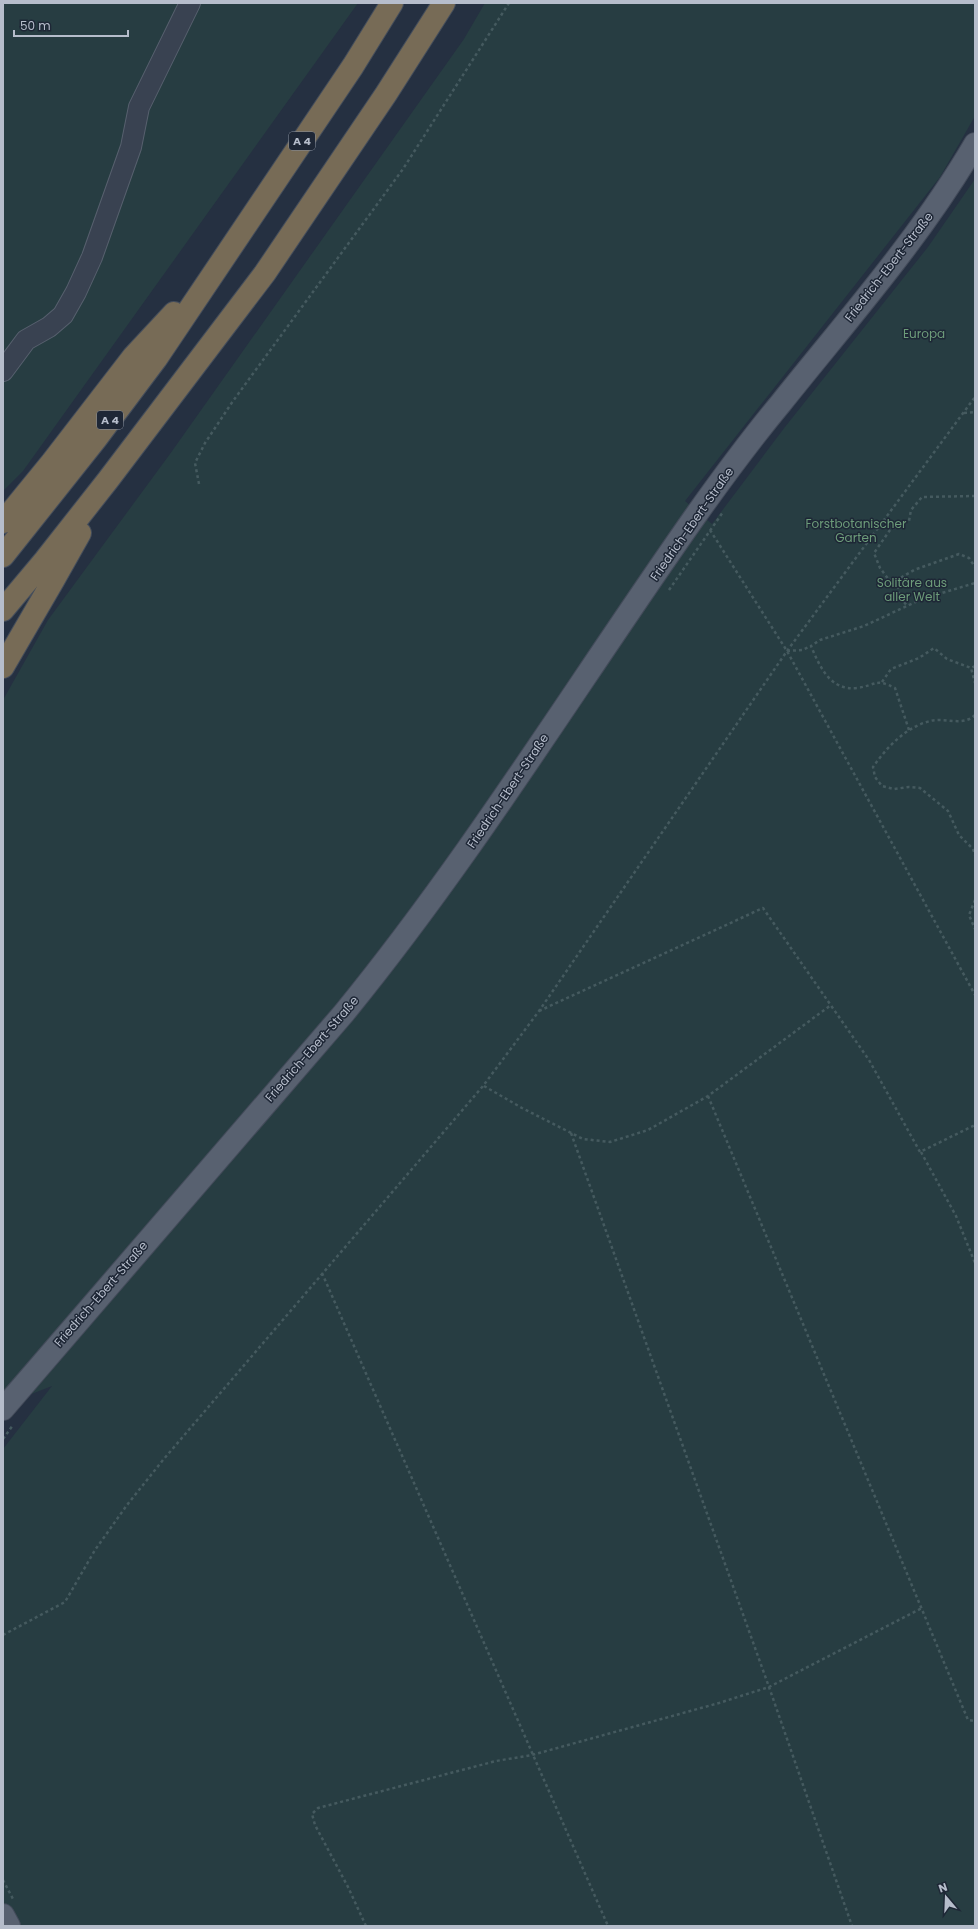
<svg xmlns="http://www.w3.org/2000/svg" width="978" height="1929" viewBox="0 0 978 1929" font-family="Poppins,sans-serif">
  <rect width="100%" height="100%" fill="#253041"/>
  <path fill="#273d42" d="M3,3H358L23,471L3,491Z
    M485,3H975V116L940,177L685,501L712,524L785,427L928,247L975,179V1926H3V1449L52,1386L3,1405V700L48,620L170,454L464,39Z"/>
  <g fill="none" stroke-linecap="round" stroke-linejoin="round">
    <g stroke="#57606e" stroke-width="22">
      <path id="minor" d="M3,371L26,340L49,327L63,315L76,292L92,257L131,147L139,107L190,3"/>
    </g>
    <g stroke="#434b5a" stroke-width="24">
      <path id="major" d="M3,1409L344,1013C473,855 579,681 696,515C723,477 751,439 781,403C848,319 920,238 975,144
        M3,1915L9,1926"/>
    </g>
    <g stroke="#444d5b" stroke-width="24">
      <path id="highway" d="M3,522L52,462L133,357L174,313
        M3,556L96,439L156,359L353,66L392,3
        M3,610L45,560L108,480L265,273L386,94L444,3
        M3,667L53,581L80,533"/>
    </g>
    <path stroke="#455a5f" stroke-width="2.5" stroke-dasharray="3 3" stroke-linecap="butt" d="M964,413L975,412
      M199,484L195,463L205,443L233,401L403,169L509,3
      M975,496L922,497L911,510L909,521L890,530L874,553L880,568L889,580H897L914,570L959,554L969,558L975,567
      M710,530L787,651L975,995
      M897,580L899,595L907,606
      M669,590L723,512
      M787,651L802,650L811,646
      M975,666L971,668L975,683
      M882,682L891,669L919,658L934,648L947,659L971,668
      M975,715C963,727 945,717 930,721C906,727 887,747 873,767L875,777L882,786L894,789L909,787L920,788L948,811L959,835L973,849L975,855
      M909,730L895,688C875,678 877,685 857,688C830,691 820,667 811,646L820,640L864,626L922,599L975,583
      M975,900L969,915L975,929
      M539,1011L763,908L869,1060L920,1152L975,1125
      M484,1086L522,1108L583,1139L610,1142L648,1130L708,1096L831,1005
      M708,1096L968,1720L975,1721
      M571,1133L769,1687L852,1926
      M921,1152L956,1216L975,1263
      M322,1273L608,1926
      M3,1439L13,1425
      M3,1635L65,1602L95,1550L127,1505L163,1460L483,1086L539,1011L787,651L975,397
      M3,1880L13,1899
      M366,1926L348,1887L315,1825L312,1814L318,1808L496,1761L532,1755L719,1703L769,1687L922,1608"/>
    <use href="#minor" stroke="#394251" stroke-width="20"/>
    <use href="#major" stroke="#586170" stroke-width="22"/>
    <use href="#highway" stroke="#776b56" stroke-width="22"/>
  </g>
  <g text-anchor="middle" stroke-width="3" stroke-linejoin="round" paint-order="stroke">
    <g fill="#1e2736" stroke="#88909e" stroke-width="1">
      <rect x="289" y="132" width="26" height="18" rx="3"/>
      <rect x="97" y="411" width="26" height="18" rx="3"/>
    </g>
    <g font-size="11" font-weight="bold" fill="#b6bdcb">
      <text x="302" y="145">A 4</text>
      <text x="110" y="424">A 4</text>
    </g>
    <g font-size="12" fill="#b6bdcb" stroke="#1e2736">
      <text transform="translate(889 267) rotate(-52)" y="4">Friedrich-Ebert-Straße</text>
      <text transform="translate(692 524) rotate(-55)" y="4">Friedrich-Ebert-Straße</text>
      <text transform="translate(508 791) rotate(-56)" y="4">Friedrich-Ebert-Straße</text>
      <text transform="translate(312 1049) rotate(-49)" y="4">Friedrich-Ebert-Straße</text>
      <text transform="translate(101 1294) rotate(-49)" y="4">Friedrich-Ebert-Straße</text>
    </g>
    <g font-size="12" fill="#6d9c7a" stroke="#1e2736">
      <text x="924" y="338">Europa</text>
      <text x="856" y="528">Forstbotanischer<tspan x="856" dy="14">Garten</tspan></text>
      <text x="912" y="587">Solitäre aus<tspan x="912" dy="14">aller Welt</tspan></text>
    </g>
  </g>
  <rect width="978" height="1929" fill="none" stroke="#b6bdcb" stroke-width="8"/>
  <g transform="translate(946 1897) rotate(341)" stroke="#1e2736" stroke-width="3" paint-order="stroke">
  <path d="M0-3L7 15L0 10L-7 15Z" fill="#b6bdcb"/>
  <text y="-6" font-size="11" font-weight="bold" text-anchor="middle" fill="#b6bdcb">N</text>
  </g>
  <path d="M14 30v6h114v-6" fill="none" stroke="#b6bdcb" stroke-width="2"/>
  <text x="20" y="30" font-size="12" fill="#b6bdcb" stroke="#1e2736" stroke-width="3" paint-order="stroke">50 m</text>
</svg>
